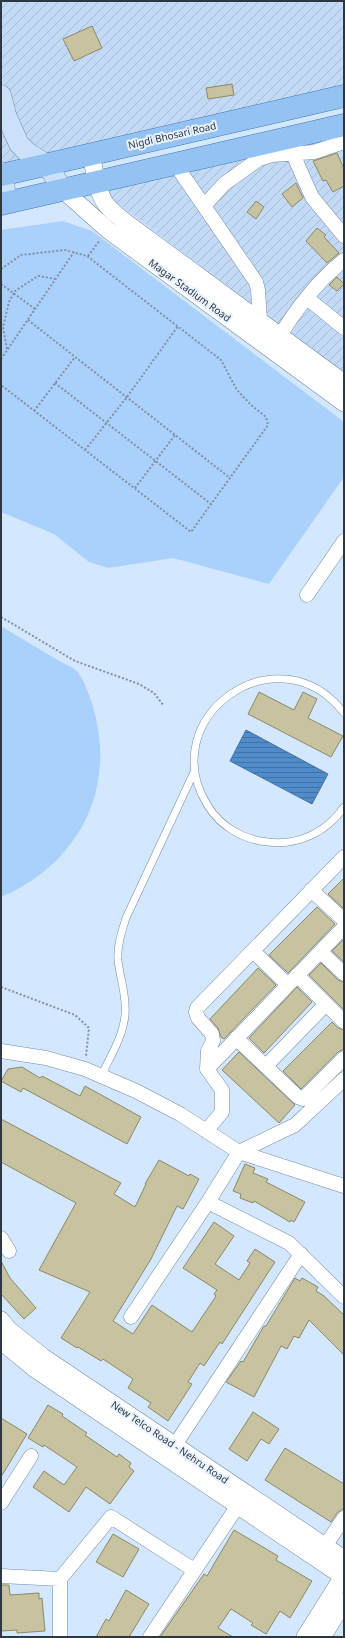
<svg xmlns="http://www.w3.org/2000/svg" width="345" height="1638" viewBox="0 0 345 1638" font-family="'Noto Sans',sans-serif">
  <defs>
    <pattern id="industrial-furrows" width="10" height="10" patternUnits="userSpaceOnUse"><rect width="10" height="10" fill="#c2daf5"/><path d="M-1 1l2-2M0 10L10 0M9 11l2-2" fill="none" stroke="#a7bcd3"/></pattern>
    <pattern id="water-rules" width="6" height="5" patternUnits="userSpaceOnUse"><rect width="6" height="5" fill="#508bca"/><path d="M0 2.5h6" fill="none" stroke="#4373a6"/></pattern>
  </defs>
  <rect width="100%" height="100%" fill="#d3e7fe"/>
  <path fill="url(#industrial-furrows)" d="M1,1H344V95L1,172Z
    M344,131V373L97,188Z"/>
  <path fill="#aad1fc" d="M63,221L92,231L344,422V477L269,584L173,558L108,568L89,562L54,534L1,512V230Z
    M1,626C19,637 37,648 56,659C62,663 71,666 77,671C85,680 94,707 96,719C114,797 73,867 1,897Z"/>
  <path fill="url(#water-rules)" stroke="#4672a2" d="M246,730L328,774L312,804L230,761Z"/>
  <path fill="#c7c29f" stroke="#8d8867" d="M92,26L102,48L74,61L63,39Z
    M232,84L234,95L208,99L206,88Z
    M337,153L344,169V186L333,192L326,180L323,181L313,161Z
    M296,183L303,198L292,207L282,194Z
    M256,201L264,207L256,219L247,212Z
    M317,228L326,235L324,237L339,253L327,263L306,241Z
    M337,277L344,284L337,291L329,285Z
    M259,692L294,710L303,692L317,699L308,718L343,736L331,757L248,714Z
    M344,878V909L328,894Z
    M317,907L335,924L288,973L269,955Z
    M344,939V962L332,951Z
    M321,963L338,980L344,982V1010L309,975Z
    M258,968L276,985L224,1039L221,1037L218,1028L210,1019Z
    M297,987L312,1002L264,1053L249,1038Z
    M332,1022L338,1028L344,1030V1049L338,1052L301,1089L283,1071Z
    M239,1052L295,1105L279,1123L222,1070Z
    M22,1067L40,1078L42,1076L80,1096L85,1086L141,1117L127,1144L23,1088L21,1092L1,1081L8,1069Z
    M1,1119L121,1183L114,1194L135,1207L146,1184H145L159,1160L189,1176L190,1174L199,1179L183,1209L177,1206L151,1259L113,1321L133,1334L152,1305L192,1332L216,1296L214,1294L217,1290L183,1268L214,1222L234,1236L215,1264L239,1280L250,1263L247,1261L255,1249L275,1262L222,1344L220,1342L204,1366L200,1363L188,1382L192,1384L168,1421L148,1407L151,1403L128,1388L133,1379L103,1359L101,1361L78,1347L77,1348L61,1338L90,1292L39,1270L76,1203L1,1162Z
    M245,1164L255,1168L253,1173L268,1179L266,1182L305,1202L294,1222L291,1220L290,1222L254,1201L253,1203L240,1198L241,1194L233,1191Z
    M1,1261L10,1278L36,1308L24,1319L1,1294Z
    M295,1278L300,1281L302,1278L318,1287L316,1291L324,1296L344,1315V1355L309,1320L299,1338L294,1336L287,1349L281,1346L254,1397L226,1382L241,1361L243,1362L264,1326H266Z
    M48,1405L63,1414L62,1416L87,1433L85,1435L117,1457L119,1454L131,1463L129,1467L134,1471L110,1504L86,1487L69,1512L33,1487L44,1471L64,1485L77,1467L44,1445L43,1447L28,1438Z
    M253,1412L279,1429L269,1444L261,1439L247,1461L229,1449Z
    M1,1418L27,1434L1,1477Z
    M285,1448L344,1484V1508L337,1513L331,1522L265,1480Z
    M234,1530L278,1556L276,1560L312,1581L290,1618L280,1611L266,1634L251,1625L253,1623L231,1609L218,1628L233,1637H160L204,1574L207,1576Z
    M113,1534L139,1549L123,1577L96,1562Z
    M1,1585H9L10,1595L39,1593V1599L42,1598L45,1631L17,1633V1630L1,1631Z
    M126,1590L149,1604L129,1637H96L106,1619L109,1621Z"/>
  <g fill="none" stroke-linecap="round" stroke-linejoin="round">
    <g stroke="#738aa3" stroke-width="8">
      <path id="service" d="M344,713C279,628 152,717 208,806C221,827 244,840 268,842C298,846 327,832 344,807
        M101,1076C110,1057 123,1037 125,1015C127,996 120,979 118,960C117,945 122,931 126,918L195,770"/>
    </g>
    <g stroke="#738aa3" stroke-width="15">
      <path id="minor" d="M292,152L312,197L344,236
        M259,159L272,155L314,152L344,142
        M175,164L204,206
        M307,298L344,328
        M260,321L258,290L256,282L204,206L224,184L259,159L265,143
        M275,344C293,313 315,283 344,260
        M307,595L344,541
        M311,890L344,920
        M253,951L288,985
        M321,952L344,974
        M297,975L344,1022
        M236,1038L298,1097L303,1099L344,1058
        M1,1051L46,1058L85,1069L136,1091L180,1114L239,1152L344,1186
        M266,1066L326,1004
        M207,1069L208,1051L213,1041L212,1034L198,1018L196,1012L197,1008L344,857
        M206,1131L222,1112V1090L207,1069L344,927
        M208,1202L289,1243L344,1297
        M1,1238L9,1251
        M131,1317L208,1202L239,1152L295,1125L344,1079
        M169,1454L301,1254
        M1,1503L31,1456
        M325,1546L344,1518
        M1,1576L60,1579
        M60,1637V1579L111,1517L194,1570
        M150,1637L243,1498"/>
    </g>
    <g stroke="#738aa3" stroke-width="18">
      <path id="tertiary" d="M91,154C94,168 97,191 105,203C110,210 117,215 124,221L344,383
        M63,190L108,230L344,403
        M1,1320L9,1330L43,1357L344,1559
        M1,1341L35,1369L344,1577
        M305,1637L344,1575
        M322,1637L344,1602"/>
    </g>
    <g stroke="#738aa3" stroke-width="21">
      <path id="secondary" d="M1,95L6,115L19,144L27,152L47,165L63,190
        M1,172L8,203"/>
    </g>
    <g stroke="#4278b0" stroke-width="23">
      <path id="primary" d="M1,175L344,96
        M1,204L344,125"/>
    </g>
    <path stroke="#8291a2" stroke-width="2" stroke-dasharray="2 2" stroke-linecap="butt" d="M88,256L100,240
      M1,269L21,255L65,250L87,256L221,360L237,390L251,405L266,417L268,425L191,532L1,385
      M1,284L35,309
      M28,320L230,478
      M7,349L3,327L9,302L15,291L38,276L56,279
      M1,359L74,252
      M55,383L211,504
      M34,411L75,357
      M85,450L127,397L178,326
      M135,488L175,435
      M1,617L75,661L139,684L154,693L164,706
      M1,987L75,1015L89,1028L86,1056"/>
    <use href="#service" stroke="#fff" stroke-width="7"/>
    <use href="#minor" stroke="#fff" stroke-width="14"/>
    <use href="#tertiary" stroke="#fff" stroke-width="17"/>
    <use href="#secondary" stroke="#cae1f9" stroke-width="20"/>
    <use href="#primary" stroke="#94c3f3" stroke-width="22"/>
  </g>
  <g text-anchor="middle" stroke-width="4" stroke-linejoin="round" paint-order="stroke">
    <g font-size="10" fill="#2e3843" stroke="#e9f3ff">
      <text transform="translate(172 135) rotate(-13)" y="4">Nigdi Bhosari Road</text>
      <text transform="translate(190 290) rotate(36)" y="4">Magar Stadium Road</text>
      <text transform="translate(170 1442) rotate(34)" y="4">New Telco Road - Nehru Road</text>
    </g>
  </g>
  <rect width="345" height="1638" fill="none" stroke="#2e3843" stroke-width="4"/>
</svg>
